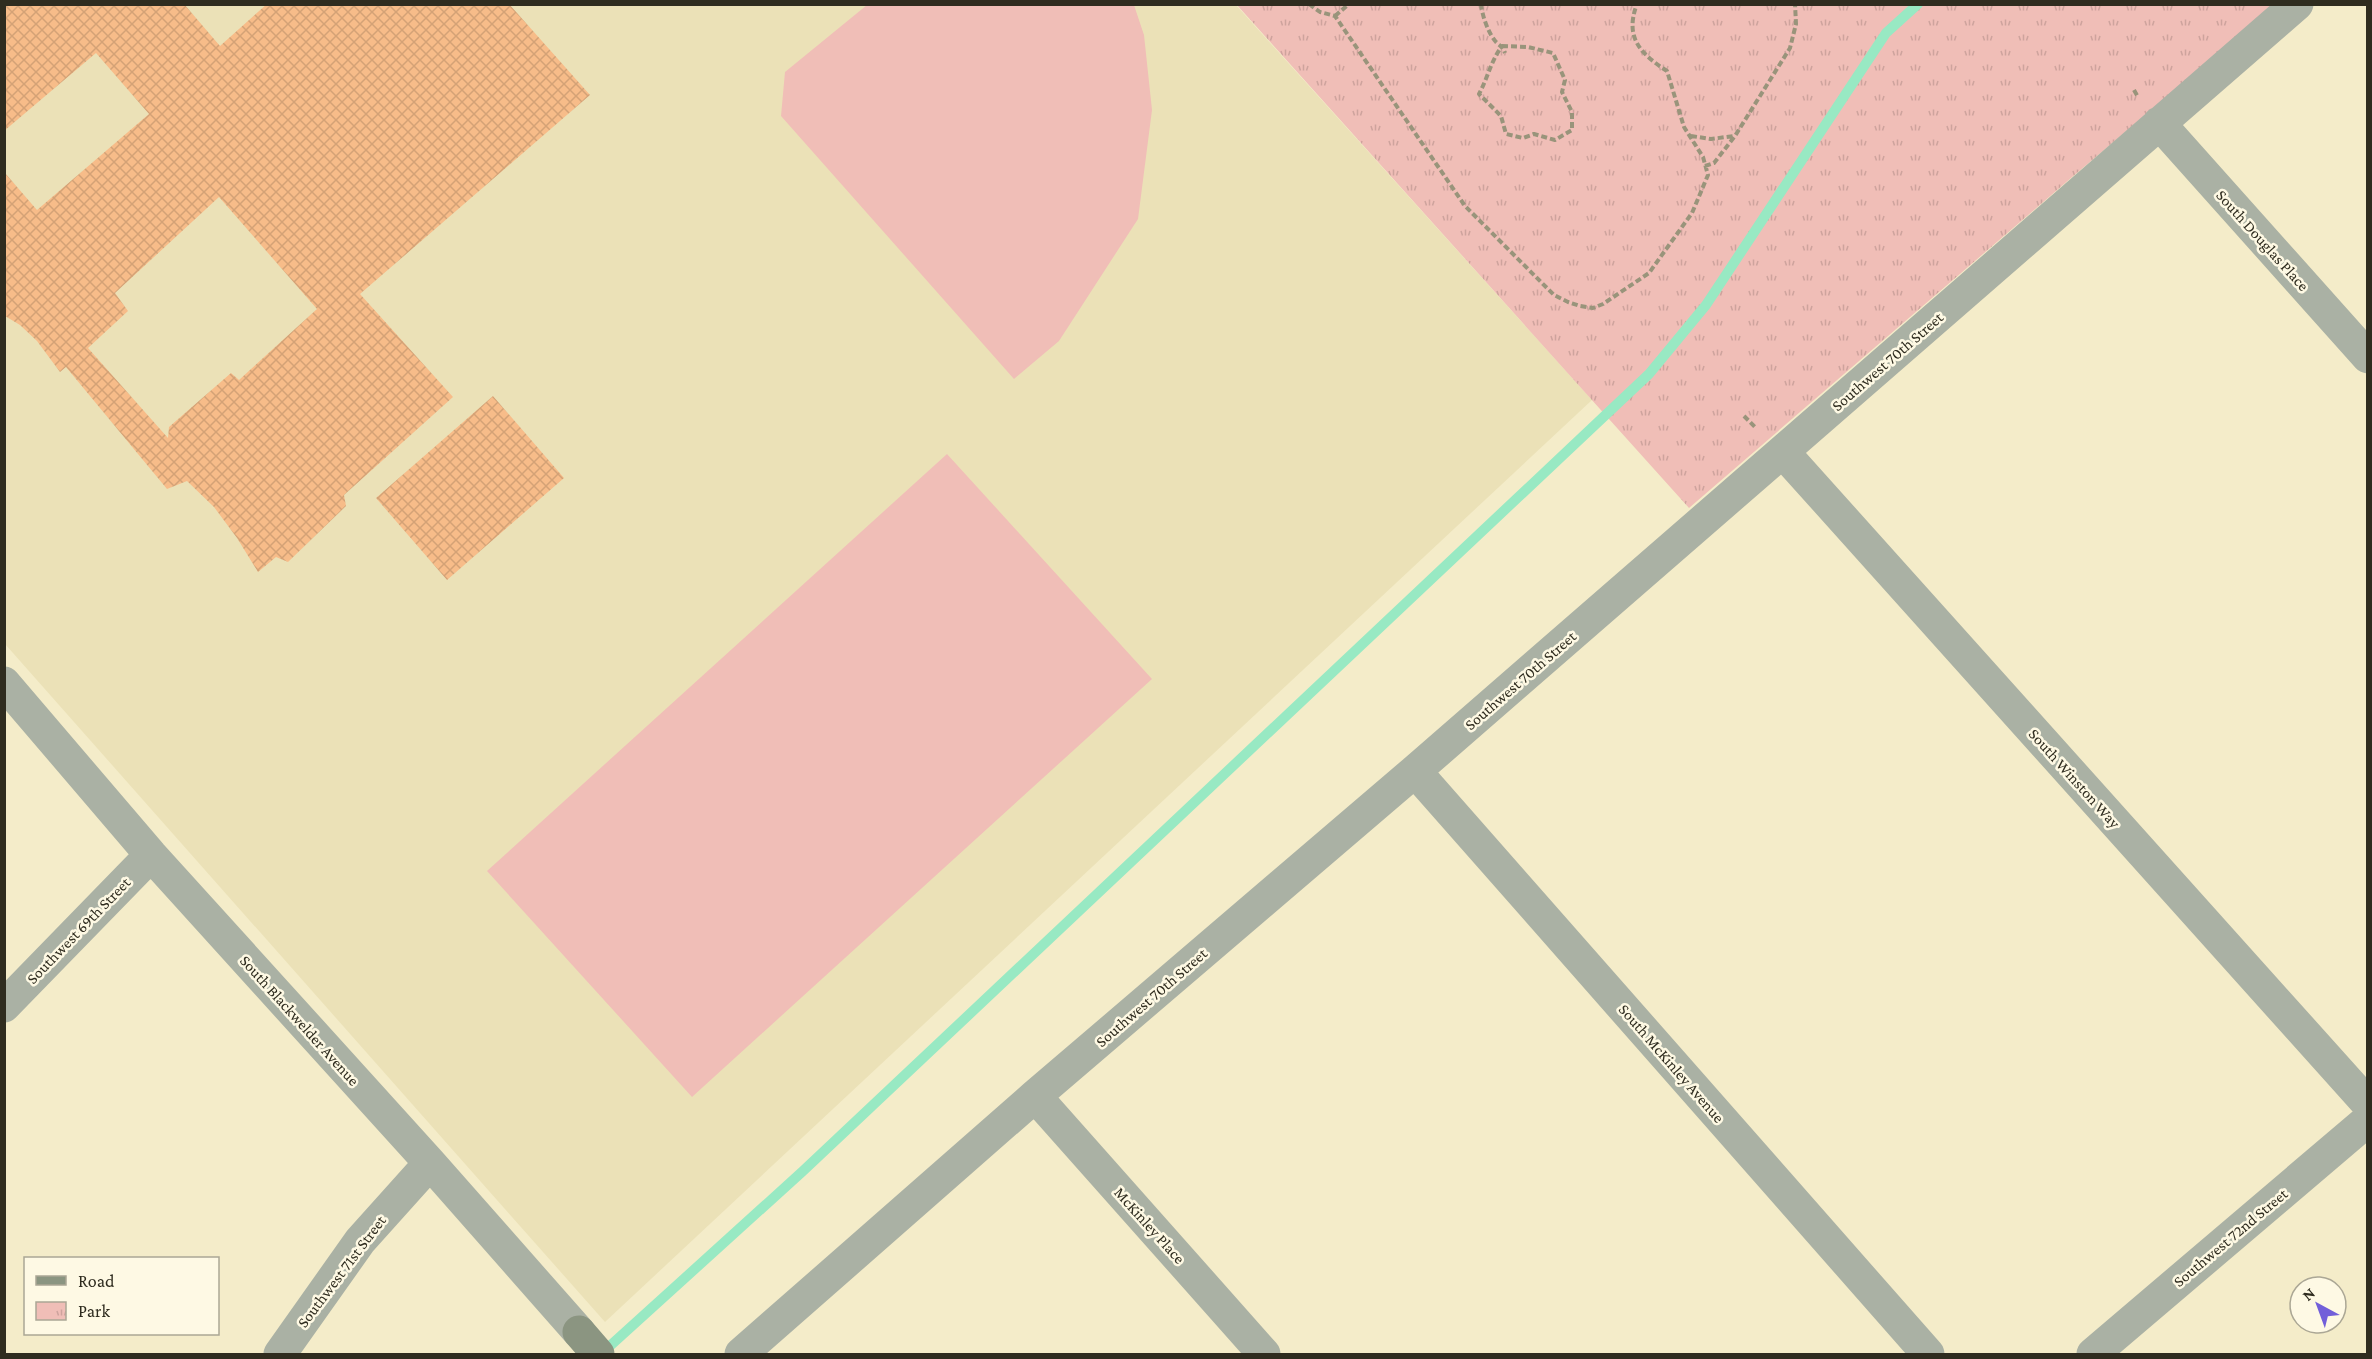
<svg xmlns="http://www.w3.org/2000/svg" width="2372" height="1359" viewBox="0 0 2372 1359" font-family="'Crimson Pro',serif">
  <defs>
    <pattern id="park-tufts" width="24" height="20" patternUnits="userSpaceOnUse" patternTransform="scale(1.5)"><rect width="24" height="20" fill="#f0beb7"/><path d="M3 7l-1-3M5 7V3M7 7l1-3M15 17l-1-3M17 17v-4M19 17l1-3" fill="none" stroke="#cea39d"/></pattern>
    <pattern id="building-cross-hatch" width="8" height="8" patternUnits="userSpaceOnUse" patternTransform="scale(1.5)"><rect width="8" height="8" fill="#f7bc89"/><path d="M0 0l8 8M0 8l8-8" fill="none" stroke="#d4a276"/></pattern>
  </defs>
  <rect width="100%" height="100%" fill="#f4ecc9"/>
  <path fill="#ebe1b7" d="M4,5H1236L1592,400L605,1322L5,644Z"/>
  <path fill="url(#park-tufts)" d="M1237,5H2275L2071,178L1689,508Z"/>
  <path fill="#f0beb7" d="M867,5H1134L1144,35L1152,110L1138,219L1059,341L1014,379L781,116L785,72Z
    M947,454L1152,679L692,1097L487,871Z"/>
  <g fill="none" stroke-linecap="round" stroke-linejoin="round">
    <path stroke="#98e9c3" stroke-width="10" d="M601,1354L803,1171L1649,374L1706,305L1886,33L1918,4"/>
  </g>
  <path fill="url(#building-cross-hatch)" fill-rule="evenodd" d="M4,4H184L220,46L267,4H509L590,95L360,294L453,397L344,495L346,506L288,562L276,557L258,572L237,538L214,507L187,481L167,489L66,367L60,372L37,341L20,325L5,316V173L37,210L149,114L96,53L4,131ZM219,197L317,309L239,380L231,373L169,427L168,438L88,348L128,311L115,293Z
    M493,396L564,478L447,580L376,498Z"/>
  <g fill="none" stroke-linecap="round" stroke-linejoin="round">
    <path stroke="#99947b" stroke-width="4" stroke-dasharray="6 3" stroke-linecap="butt" d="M1309,4L1320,12L1335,16L1465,206L1554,295L1568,302L1580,306L1593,308L1603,304L1649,273L1692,213L1708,175L1703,157L1684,127L1667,71C1641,54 1624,38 1637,4
      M1481,4C1482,15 1488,33 1496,42C1500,46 1503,47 1505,53
      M1335,16L1349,4
      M1502,46L1528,47L1553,53L1565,80L1562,92L1572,112V130L1555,140L1534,134L1523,138L1506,134L1501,116L1479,94C1488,77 1491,61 1502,46Z
      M2134,90L2138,97
      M1691,136L1711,139L1734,136
      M1705,166L1714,163L1735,136L1790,48L1796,24L1795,4
      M1744,416L1755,427"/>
    <path stroke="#aab1a4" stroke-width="33" d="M2159,123L2368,357
      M1783,452L2368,1104
      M4,683L151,855L430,1163L579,1332
      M1415,771L1928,1354
      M4,1006L151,855
      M1035,1096L1264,1354
      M280,1354L360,1241L430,1163
      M741,1354L1035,1096L1415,771L2297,4
      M2093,1354L2368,1120"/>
    <path stroke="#8b9581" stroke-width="33" d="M579,1332L598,1354"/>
  </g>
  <g text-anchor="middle" stroke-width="5" stroke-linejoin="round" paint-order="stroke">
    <g font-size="16" fill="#2f2c1f" stroke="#fef9e4">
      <text transform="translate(2263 240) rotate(48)" y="6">South Douglas Place</text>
      <text transform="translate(1887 361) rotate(-41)" y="6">Southwest 70th Street</text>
      <text transform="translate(1520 680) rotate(-41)" y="6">Southwest 70th Street</text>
      <text transform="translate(2075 778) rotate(48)" y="6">South Winston Way</text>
      <text transform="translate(78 930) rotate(-46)" y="6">Southwest 69th Street</text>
      <text transform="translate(1151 997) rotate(-41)" y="6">Southwest 70th Street</text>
      <text transform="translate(300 1020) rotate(48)" y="6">South Blackwelder Avenue</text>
      <text transform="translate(1672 1063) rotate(49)" y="6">South McKinley Avenue</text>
      <text transform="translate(1150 1225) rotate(48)" y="6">McKinley Place</text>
      <text transform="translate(2230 1237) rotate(-40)" y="6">Southwest 72nd Street</text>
      <text transform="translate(341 1271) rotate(-53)" y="6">Southwest 71st Street</text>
    </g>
  </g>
  <rect width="2372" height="1359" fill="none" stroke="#2f2c1f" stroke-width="12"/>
  <rect x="24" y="1257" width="195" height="78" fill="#fef9e4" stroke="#aba795" stroke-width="1.5"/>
  <rect x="36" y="1276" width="30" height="9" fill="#8b9581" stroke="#aba795" stroke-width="1.5"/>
  <text x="78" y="1287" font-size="18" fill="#2f2c1f">Road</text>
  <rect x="36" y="1302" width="30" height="18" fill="url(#park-tufts)" stroke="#aba795" stroke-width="1.5"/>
  <text x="78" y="1317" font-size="18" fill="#2f2c1f">Park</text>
  <g transform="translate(2318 1305) rotate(319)"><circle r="28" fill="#fef9e4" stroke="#aba795" stroke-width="1.5"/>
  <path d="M0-4.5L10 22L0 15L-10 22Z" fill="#725fd9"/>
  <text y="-9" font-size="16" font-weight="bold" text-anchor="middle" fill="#2f2c1f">N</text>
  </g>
</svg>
